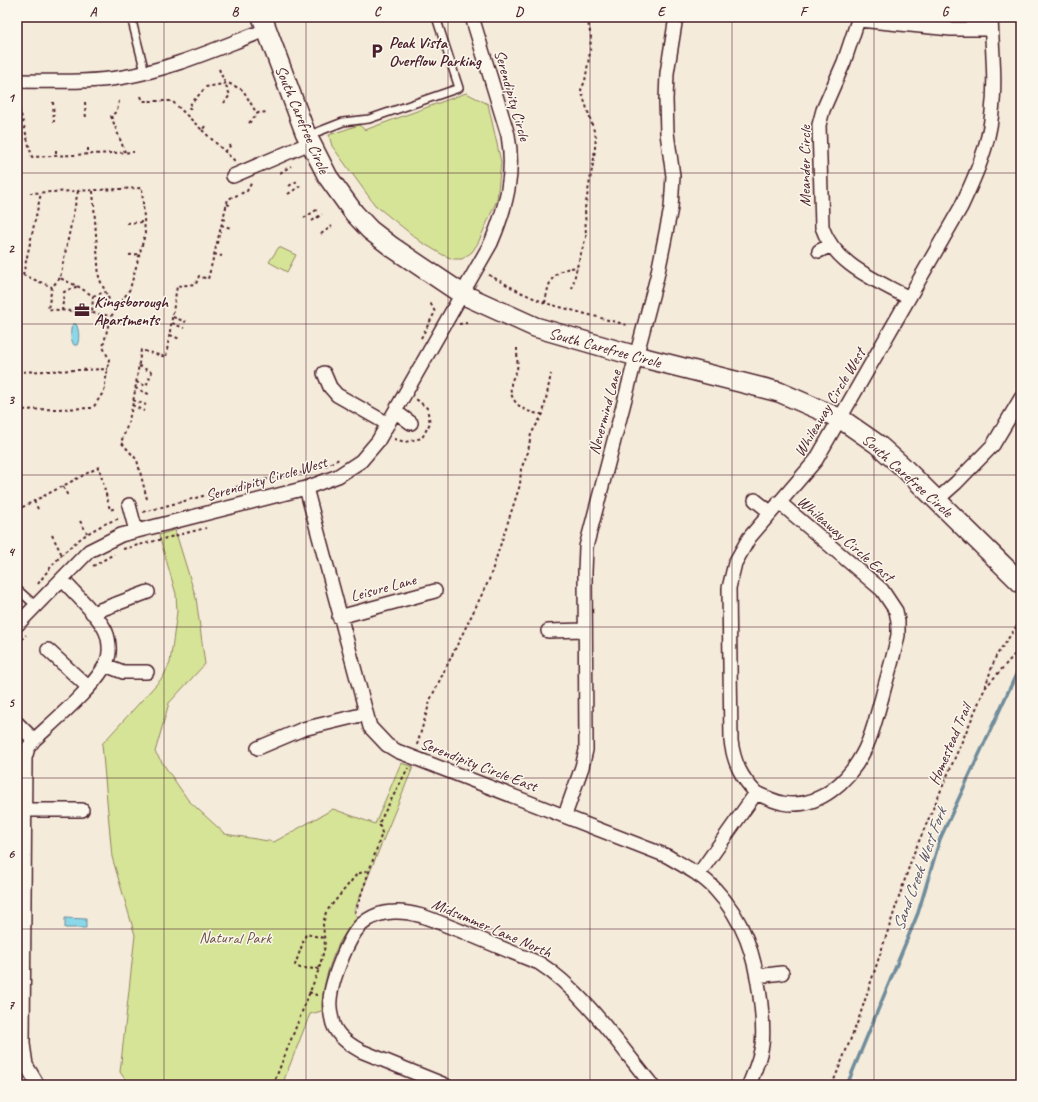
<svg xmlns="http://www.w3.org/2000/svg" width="1038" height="1102" viewBox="0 0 1038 1102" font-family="Caveat,sans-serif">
  <rect width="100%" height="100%" fill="#f5ebda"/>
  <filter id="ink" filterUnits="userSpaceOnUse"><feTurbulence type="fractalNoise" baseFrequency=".025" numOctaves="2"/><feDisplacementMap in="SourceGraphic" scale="8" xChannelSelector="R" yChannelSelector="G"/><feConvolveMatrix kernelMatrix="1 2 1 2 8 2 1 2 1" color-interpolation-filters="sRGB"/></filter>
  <g filter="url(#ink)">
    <path fill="#d6e497" stroke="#908261" d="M466,93L488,104L501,162L497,200L478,243L472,252L462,259H453L443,255L421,242L375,205L332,146L329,135L359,125L365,130Z
      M279,247L296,255L287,272L269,262Z
      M175,530L196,598L205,664L169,703L155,752L188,800L225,834L274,842L333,809L375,824L401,763L413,767L354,911L358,919C336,936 321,984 322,1011L310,1014L282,1085H129L120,1072L135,935L112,857L102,744L163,677L170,663L177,612L176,594L159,535Z"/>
    <path fill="#89d7e8" stroke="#708d9c" d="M73,324H76C79,329 80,340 77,345H74C71,341 69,329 73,324Z
      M65,918L86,919V928H65Z"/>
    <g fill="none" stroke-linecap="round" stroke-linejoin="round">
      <path stroke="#708d9c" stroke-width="3.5" d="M847,1085L918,913L940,839L1021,664"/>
      <g stroke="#4a1f2b" stroke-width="10">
        <path id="service" d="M131,17L145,72
          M307,136L343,122L369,119L459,88L436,17
          M17,589L36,606"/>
      </g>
      <g stroke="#4a1f2b" stroke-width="16">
        <path id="minor" d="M859,17L844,62L823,110L819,125L822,227C835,265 876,280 909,298
          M859,20L951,29H991
          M17,81C52,81 89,83 124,77C172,69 220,47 266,30
          M233,176L310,143
          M819,251L831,245
          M324,373L330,387L337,395L388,424
          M396,412L411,423
          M306,488L370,727L387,745L397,751L667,856C684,866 702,875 715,889C744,920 755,956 760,996C762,1012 764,1029 762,1045C760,1059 754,1072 749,1085
          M938,499L956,483L993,445L1021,398
          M755,500L770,512
          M129,505L136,531
          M92,613L148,592
          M339,617L435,591
          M17,625L89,551L121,535L306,488L338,476L361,461L378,441L491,243C506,208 515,174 508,135L472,17
          M548,631L585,630
          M48,650L88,687
          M105,665L123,672H147
          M17,723L34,740
          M258,748L303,729L365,714
          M756,793C765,797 773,801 782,803C819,810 850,780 865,749C873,733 877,714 882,697C887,677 894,656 898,635V621L896,611L882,590L779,502
          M24,810H82
          M565,815L582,767L586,750L585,572L586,547L657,277L671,208L673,176L667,133L666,100L667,73L676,17
          M698,875L756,793C741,777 734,763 731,741L729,588L735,563L749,538L816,460L961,207C975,177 989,146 992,112C996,80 992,49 991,17
          M757,976L782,973
          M38,1085L26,1065L23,1044L25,758L28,748L34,740C53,722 98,684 107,661C111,652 109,636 104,628C96,613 74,593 62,579
          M445,1085L361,1051C350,1045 337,1036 333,1024C331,1016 329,1008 330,1000C331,982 348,937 361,925C370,917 382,912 394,912C418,911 439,923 461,931C487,942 513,953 539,963C582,990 619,1045 652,1085"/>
      </g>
      <g stroke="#4a1f2b" stroke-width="22">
        <path id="secondary" d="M262,17L305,132L328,177L354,213L370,230L392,247L462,294L535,327L636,356L779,392L841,419L877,444L902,466L1021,583"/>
      </g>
      <path stroke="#4a1f2b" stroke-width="2" stroke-dasharray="3 3" stroke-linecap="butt" d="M219,69L230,95L224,103
        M141,96L143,101H172L202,130L206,125
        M119,101L117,111L111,116L125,152
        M53,102L54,122
        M85,102L86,120
        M18,103L32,157L134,152
        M191,109L188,107L206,87L228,83L243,90L257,114
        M249,123L258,113L268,112
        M202,130L236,162
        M88,148V154
        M56,150V156
        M225,152L231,145
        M280,173L291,166
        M289,186L299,180
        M78,191L60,278L79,287L93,296L92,313L111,316
        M93,191L99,278L115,312
        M288,194L302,185
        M227,204L232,206
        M304,218L318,209
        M223,219L227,220
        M312,221L322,214
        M127,223L144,222
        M221,225L231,228
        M321,234L332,226
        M214,254L222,256
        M129,255L139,254
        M23,275L41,193
        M489,275L520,292L545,303L627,325
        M17,277L23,275L52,287
        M60,278L52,287L48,309L92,313
        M572,289L577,267
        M93,296L105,292
        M545,303C549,280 552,270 577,267L586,237L585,208L594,158L596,137L581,90L585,81L590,52L591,37L587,17
        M62,311L64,292L78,286
        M173,317L186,322
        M172,323L184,328
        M459,324L467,323
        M170,335L180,339
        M421,338L435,312L430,302
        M517,348C517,355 518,364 517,370C515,375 511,380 511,385C508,403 527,414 542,414
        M139,366L154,373
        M17,372L108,369
        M136,382L146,386L152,372
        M135,388L151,395
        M133,400L146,405
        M132,405L144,411
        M17,410L93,408L104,391L109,359L103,347L110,318L130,289L145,234L142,188L30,193
        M394,439L405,442L422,438L430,423L427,408L416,399
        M325,466L339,459
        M63,487L68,496
        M147,499L137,460L121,442C134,413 136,381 141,350L166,357L177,286L196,284L199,276L208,279L228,199L247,191L252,182
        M34,501L39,511
        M17,510L99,467L110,510L116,508
        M143,512L267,479L312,471
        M80,521L87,533
        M52,535L62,555
        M123,549L206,528
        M93,566L114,554
        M38,584C59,554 84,530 120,518
        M17,644L26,635
        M985,687L996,656L1021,620
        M417,745L431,698L489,580L520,485L521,469L528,452L531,434L543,414L551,374
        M355,913L382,833L379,823L408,768
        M319,969L300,968L295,965L306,934L324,938
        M309,992L319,996
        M273,1085L319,969L325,946L323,924L326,912L357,874L369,870
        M832,1085L858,1021L913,855L985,688L1021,647"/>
      <use href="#service" stroke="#fbf7ec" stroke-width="7"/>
      <use href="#minor" stroke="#fbf7ec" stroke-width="13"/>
      <use href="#secondary" stroke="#fbf7ec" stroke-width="19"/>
    </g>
  </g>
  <path fill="none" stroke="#4a1f2b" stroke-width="1" stroke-opacity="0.55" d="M164,17V1085M306,17V1085M448,17V1085M590,17V1085M732,17V1085M874,17V1085M17,173H1021M17,324H1021M17,475H1021M17,627H1021M17,778H1021M17,929H1021"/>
  <defs>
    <g id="parking-bare" transform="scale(1.2)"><path d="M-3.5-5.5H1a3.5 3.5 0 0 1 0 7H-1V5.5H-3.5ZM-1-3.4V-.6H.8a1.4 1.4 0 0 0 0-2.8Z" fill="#4a1f2b" stroke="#fbf7ec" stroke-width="2.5" paint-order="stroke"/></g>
    <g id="office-bare" transform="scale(1.2)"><path d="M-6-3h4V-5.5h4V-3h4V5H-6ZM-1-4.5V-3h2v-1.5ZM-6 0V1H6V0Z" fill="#4a1f2b" stroke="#fbf7ec" stroke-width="2.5" paint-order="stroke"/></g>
  </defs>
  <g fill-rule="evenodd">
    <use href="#parking-bare" x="377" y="51"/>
    <use href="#office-bare" x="82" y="310"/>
  </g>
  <g text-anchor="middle" stroke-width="3" stroke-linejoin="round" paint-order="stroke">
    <g font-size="16" font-weight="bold" fill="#4a1f2b" stroke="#fbf7ec" text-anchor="start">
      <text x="389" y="48">Peak Vista<tspan x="389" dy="18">Overflow Parking</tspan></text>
      <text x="94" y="307">Kingsborough<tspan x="94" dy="18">Apartments</tspan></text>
    </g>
    <g font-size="16" fill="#4a1f2b" stroke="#fbf7ec">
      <text transform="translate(513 95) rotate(74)" y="6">Serendipity Circle</text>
      <text transform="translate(303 119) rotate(67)" y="6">South Carefree Circle</text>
      <text transform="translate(804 166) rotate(-90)" y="6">Meander Circle</text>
      <text transform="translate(605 347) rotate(15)" y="6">South Carefree Circle</text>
      <text transform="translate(829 402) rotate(-59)" y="6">Whileaway Circle West</text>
      <text transform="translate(604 412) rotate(-75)" y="6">Nevermind Lane</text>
      <text transform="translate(908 475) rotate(42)" y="6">South Carefree Circle</text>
      <text transform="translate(266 478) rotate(-16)" y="6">Serendipity Circle West</text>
      <text transform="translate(846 538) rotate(41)" y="6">Whileaway Circle East</text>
      <text transform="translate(383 587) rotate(-15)" y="6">Leisure Lane</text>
      <text transform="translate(949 744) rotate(-67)" y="6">Homestead Trail</text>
      <text transform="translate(479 764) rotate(21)" y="6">Serendipity Circle East</text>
      <text transform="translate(492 927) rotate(23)" y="6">Midsummer Lane North</text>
    </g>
    <g font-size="16" fill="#6d5046" stroke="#fbf7ec">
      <text x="235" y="943">Natural Park</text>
    </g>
    <g font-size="17" font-style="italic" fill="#5d5664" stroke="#fbf7ec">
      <text transform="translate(919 869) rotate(-70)" y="6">Sand Creek West Fork</text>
    </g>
  </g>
  <rect width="1038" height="1102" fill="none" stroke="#fbf7ec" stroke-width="44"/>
  <rect x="22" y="22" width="994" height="1058" fill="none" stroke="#4a1f2b" stroke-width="1.5"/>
  <g font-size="13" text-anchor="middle" font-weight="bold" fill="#4a1f2b">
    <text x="93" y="16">A</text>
    <text x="235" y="16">B</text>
    <text x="377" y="16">C</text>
    <text x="519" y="16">D</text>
    <text x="661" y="16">E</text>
    <text x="803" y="16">F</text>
    <text x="945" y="16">G</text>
    <text x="11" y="102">1</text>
    <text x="11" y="253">2</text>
    <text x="11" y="404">3</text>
    <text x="11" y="556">4</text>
    <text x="11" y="707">5</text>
    <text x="11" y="858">6</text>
    <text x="11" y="1009">7</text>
  </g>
</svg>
